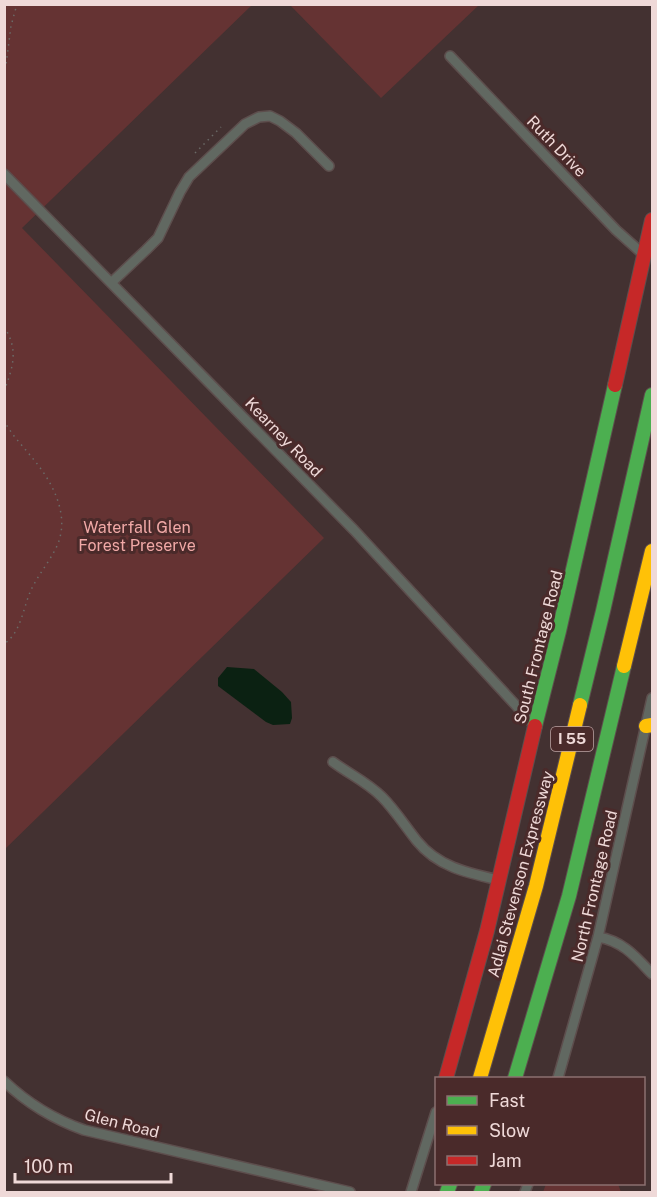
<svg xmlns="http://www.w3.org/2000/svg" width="657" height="1197" viewBox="0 0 657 1197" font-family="'Public Sans',sans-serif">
  <rect width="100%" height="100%" fill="#433131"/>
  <path fill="#653333" d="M5,5H252L22,228L324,538L5,849Z
    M290,5H479L381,98Z
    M546,1184H618L621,1192H543Z"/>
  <path fill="#0b2112" d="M227,667L254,669L282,692L291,702L292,718L290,724L273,725L266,722L218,686V678Z"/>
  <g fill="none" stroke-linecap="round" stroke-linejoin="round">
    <g stroke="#5d4e4d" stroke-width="12">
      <path id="street" d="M450,56L616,230L644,255
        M4,174L354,530L535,726
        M111,283L146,250L158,238L180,192L189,177L245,124L259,117L270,116L280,121L296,133L329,166
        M333,762C349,774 367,782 382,797C395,810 405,826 417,841C438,867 468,873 499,880
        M598,937C623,941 636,957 652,974
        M558,1078L598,937L652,698
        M4,1081C28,1104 53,1119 84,1130L350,1192
        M411,1192L436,1112
        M525,1192L528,1184"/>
    </g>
    <g stroke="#5d4e4d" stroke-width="16">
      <path id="fast" d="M580,705L603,611L652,395
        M535,726L559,631L615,385
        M515,1078L569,896L624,666
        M447,1192L450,1184
        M481,1192L484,1184"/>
    </g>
    <g stroke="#5d4e4d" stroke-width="16">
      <path id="slow" d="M624,666L652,551
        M646,726L652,725
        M480,1078L536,886L580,705"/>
    </g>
    <g stroke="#5d4e4d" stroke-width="16">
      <path id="jam" d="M615,385L652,220
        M446,1078L487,931L535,726"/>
    </g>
    <path stroke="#6b6a67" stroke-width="1.5" stroke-dasharray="1.5 4.5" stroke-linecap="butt" d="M4,69L6,65L11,26L17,4
      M195,153L221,127
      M4,327C19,349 13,368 4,391
      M4,420C11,435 24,447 34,460C54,484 71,518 56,548C49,562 39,574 32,588C23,606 22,632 4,644"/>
    <use href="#street" stroke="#616861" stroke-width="9"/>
    <use href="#fast" stroke="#4caf50" stroke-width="14"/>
    <use href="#slow" stroke="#ffc107" stroke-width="14"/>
    <use href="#jam" stroke="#c62828" stroke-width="14"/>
  </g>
  <g text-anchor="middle" stroke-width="6" stroke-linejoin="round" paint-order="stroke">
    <rect fill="#4a2a2a" stroke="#bea4a4" stroke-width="1.5" x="551" y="727" width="42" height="24" rx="4.5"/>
    <g font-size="15" font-weight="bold" fill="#efd9d8">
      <text x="572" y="744">I 55</text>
    </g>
    <g font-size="16" fill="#efd9d8" stroke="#4a2a2a">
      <text transform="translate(557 146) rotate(46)" y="6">Ruth Drive</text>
      <text transform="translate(284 437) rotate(46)" y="6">Kearney Road</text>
      <text transform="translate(538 647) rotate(-76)" y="6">South Frontage Road</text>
      <text transform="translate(520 874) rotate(-75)" y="6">Adlai Stevenson Expressway</text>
      <text transform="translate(594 886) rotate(-77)" y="6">North Frontage Road</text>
      <text transform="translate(122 1123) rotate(14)" y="6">Glen Road</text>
    </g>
    <g font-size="16" fill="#f1a9a7" stroke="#4a2a2a">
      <text x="137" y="533">Waterfall Glen<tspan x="137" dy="18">Forest Preserve</tspan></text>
    </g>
  </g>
  <rect width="657" height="1197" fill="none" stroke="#efd9d8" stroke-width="12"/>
  <rect x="435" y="1077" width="210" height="108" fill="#4a2a2a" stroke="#8c7070" stroke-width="1.5"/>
  <rect x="447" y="1096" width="30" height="9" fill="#4caf50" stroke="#8c7070" stroke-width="1.5"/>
  <text x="489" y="1107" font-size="18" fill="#efd9d8">Fast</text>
  <rect x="447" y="1126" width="30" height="9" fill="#ffc107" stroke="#8c7070" stroke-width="1.5"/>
  <text x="489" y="1137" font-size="18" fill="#efd9d8">Slow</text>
  <rect x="447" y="1156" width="30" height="9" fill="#c62828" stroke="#8c7070" stroke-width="1.5"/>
  <text x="489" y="1167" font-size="18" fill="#efd9d8">Jam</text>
  <path d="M15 1173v9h156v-9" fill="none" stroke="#efd9d8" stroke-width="3"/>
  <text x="24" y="1173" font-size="18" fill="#efd9d8" stroke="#4a2a2a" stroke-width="4.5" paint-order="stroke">100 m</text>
</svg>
